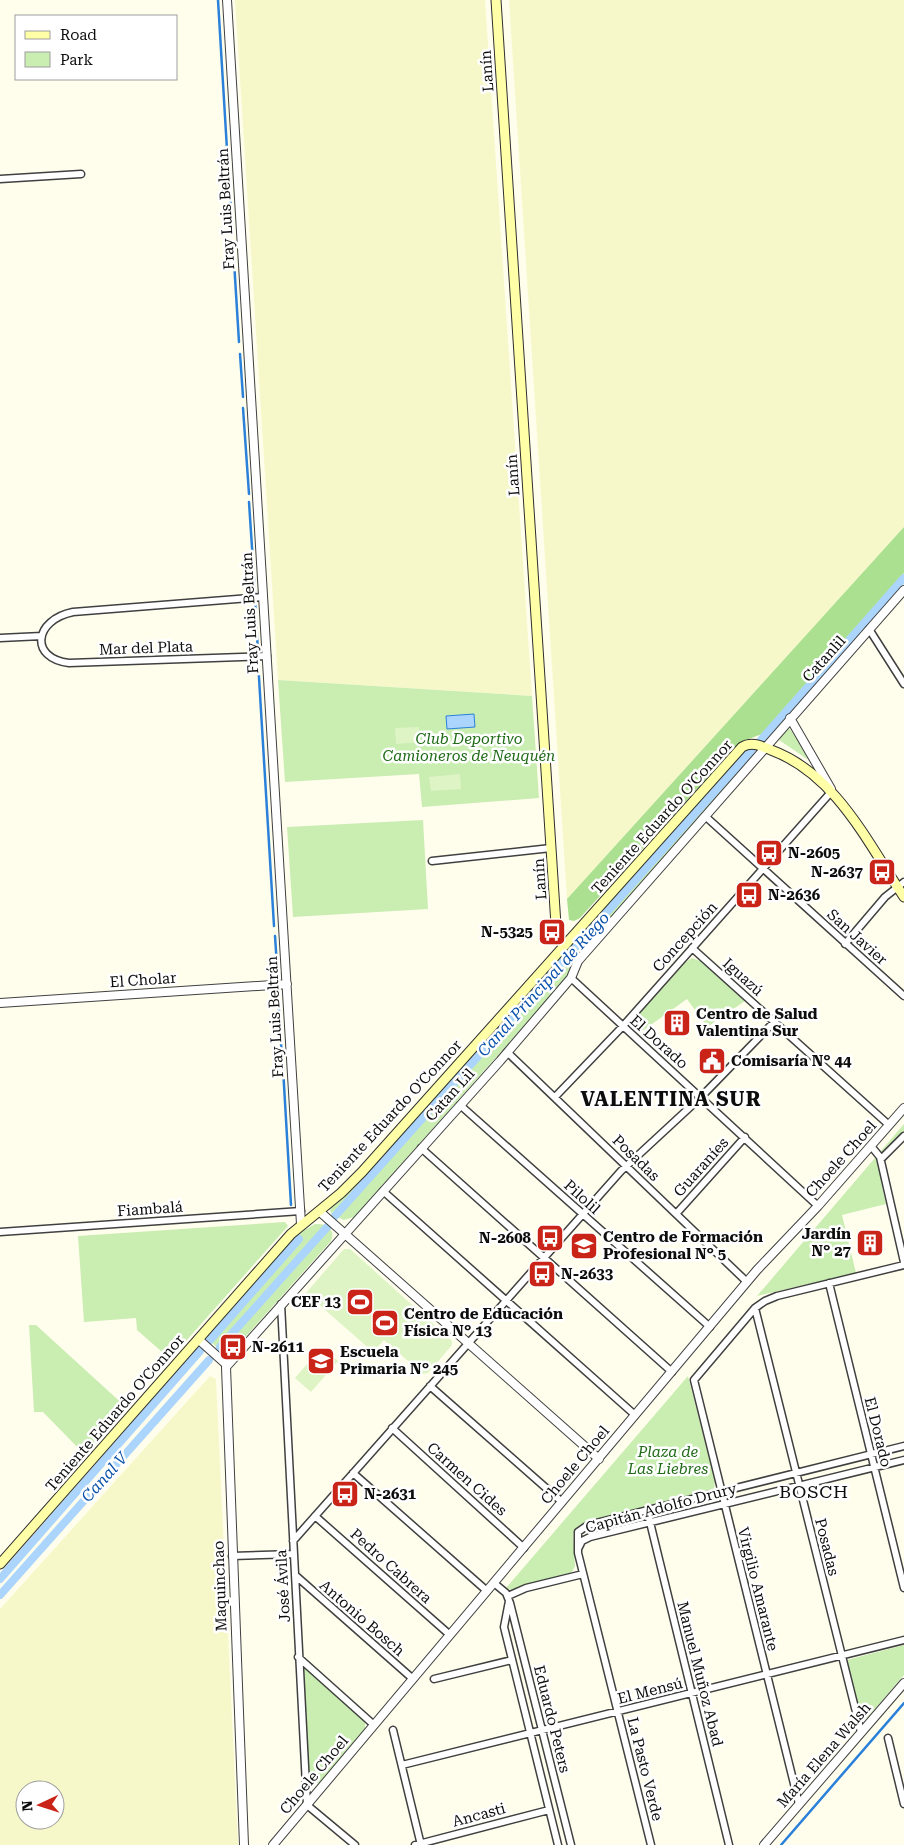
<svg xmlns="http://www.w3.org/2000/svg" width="904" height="1845" viewBox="0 0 904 1845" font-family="'Roboto Serif',serif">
  <rect width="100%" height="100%" fill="#fffeed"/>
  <path fill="#f7f8ca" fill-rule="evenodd" d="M235,0H485L532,696L278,680Z
    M509,0H904V527L567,899Z
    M210,1376L216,1379L238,1845H0V1609ZM25,1790H55V1820H25Z"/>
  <path fill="#caedb2" d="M278,680L532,696L539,798L422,807L419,774L285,782Z
    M786,729H790L809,757L807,759L779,740Z
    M745,750L752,752V757L573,964L564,981L354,1217L344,1220L332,1215L330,1210L332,1205Z
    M423,820L428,909L293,917L287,827Z
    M692,958L700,961L745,1001L707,1027L687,999L638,1034L632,1026L634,1019L686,962Z
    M904,1124V1133C877,1162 877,1166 886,1204L842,1215L856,1273L757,1296Z
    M285,1222L288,1226L170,1359L137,1330L136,1318L84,1322L78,1236Z
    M315,1224C326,1223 336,1228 331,1241L232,1352L228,1354L223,1353L208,1339V1335L296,1235Z
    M29,1325H36L127,1408L85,1455L43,1412H34Z
    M688,1376L715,1481L714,1489L582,1524L573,1534L575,1566L572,1572L512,1590L506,1588Z
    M904,1645V1675L867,1718L862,1719L847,1660Z
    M306,1667L365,1720V1731L319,1783H309L303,1668Z"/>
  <path fill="#abe090" d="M904,527V573L762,734L743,741L734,748L580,918L574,921L569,920L567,899Z"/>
  <path fill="#def4c5" d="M419,727L420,742L396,744L395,728Z
    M460,774L461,789L431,791L429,777Z
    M344,1249H350L452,1341V1345L428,1373L423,1374L384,1340L373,1352L306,1293Z
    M322,1347L338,1361L311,1392L295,1378Z"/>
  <path fill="#abd5fc" stroke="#2b80da" d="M474,714L475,727L447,729L446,716Z"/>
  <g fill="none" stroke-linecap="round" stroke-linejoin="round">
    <path stroke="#2b80da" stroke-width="2.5" d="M218,0L229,183
      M230,192L232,234
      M233,245L239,342
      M240,354L243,397
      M243,408L249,494
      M249,502L255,593
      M255,601L258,652
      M258,661L274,926
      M275,936L278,981
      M278,995L282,1059
      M283,1068L291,1205
      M781,1845L904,1703"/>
    <path stroke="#abd5fc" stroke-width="8" d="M761,740L904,578
      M335,1216L751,751
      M210,1340L299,1239
      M220,1347L328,1226
      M0,1579L200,1351
      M0,1595L209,1360"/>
    <g stroke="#404040" stroke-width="9">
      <path id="minor" d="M0,179L81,174
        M263,597L73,612C34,620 29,658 69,663L267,656
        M869,629L904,684
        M0,638L42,636
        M705,816L904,996
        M432,861L551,848
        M845,944L885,897L904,882
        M692,948L889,1125
        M571,978L818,1206
        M507,1052L747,1282
        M555,1097L623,1026L832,791
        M460,1105L710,1327
        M871,1146L880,1157L904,1262
        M421,1148L672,1372
        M881,1159L904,1136
        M383,1191L635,1415
        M676,1214L745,1137
        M0,1232L301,1211
        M829,1283L904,1588
        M281,1304L307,1805L355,1845
        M755,1308L861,1732
        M430,1386L562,1502
        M392,1428L524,1548
        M353,1473L487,1591
        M647,1510L729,1845
        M315,1516L450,1635
        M293,1541L621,1171L701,1097L774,1022
        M578,1549L582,1541L590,1537L904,1460
        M232,1556L294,1554
        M295,1575L413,1679
        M494,1583L506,1593L510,1603L571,1845
        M508,1596L526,1588L583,1574
        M509,1601L504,1627L558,1845
        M298,1657L374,1725
        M434,1679L512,1660
        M393,1730L421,1845
        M888,1738L904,1804
        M402,1765L904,1640
        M799,1804L694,1380L755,1308L765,1301L777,1296L904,1265
        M415,1845L549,1810
        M651,1845L578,1553V1532L588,1525L904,1446"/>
    </g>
    <g stroke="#404040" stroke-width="10">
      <path id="tertiary" d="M227,0L301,1224
        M790,718L831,789
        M0,1003L287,984
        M319,1211L599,1459
        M198,1339L227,1365
        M244,1845L226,1367L500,1061L571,978L578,961L904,590
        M273,1845L757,1270L818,1206L904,1108
        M764,1845L904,1683"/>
    </g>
    <g stroke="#2f2f2f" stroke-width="11">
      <path id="secondary" d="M496,0L556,925L563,946
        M0,1564L291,1234L341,1193L362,1172L742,747C752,741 761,746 771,750C836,774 867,842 904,897"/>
    </g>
    <use href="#minor" stroke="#fff" stroke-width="6"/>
    <use href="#tertiary" stroke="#fff" stroke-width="8"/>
    <use href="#secondary" stroke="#ffffa8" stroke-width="9"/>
  </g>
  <defs>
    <g id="bus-square" transform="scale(1.4375)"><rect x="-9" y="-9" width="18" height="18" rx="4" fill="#ca2317" stroke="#fff"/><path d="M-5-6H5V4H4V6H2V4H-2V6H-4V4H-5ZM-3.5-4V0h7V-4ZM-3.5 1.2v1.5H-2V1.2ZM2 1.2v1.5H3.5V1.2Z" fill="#fff"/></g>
    <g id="building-square" transform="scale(1.4375)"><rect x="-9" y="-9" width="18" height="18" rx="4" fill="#ca2317" stroke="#fff"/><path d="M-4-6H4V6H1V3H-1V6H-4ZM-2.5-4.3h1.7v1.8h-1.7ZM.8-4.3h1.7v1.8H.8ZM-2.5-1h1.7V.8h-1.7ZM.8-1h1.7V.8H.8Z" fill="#fff"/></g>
    <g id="civic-square" transform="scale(1.4375)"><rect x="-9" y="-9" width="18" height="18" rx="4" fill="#ca2317" stroke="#fff"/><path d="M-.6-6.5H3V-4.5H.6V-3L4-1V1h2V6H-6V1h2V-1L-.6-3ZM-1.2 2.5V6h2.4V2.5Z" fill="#fff"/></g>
    <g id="university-square" transform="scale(1.4375)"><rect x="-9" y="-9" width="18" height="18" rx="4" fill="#ca2317" stroke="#fff"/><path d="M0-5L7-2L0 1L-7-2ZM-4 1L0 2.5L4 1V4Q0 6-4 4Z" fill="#fff"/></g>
    <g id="stadium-square" transform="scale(1.4375)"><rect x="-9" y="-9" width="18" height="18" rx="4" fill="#ca2317" stroke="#fff"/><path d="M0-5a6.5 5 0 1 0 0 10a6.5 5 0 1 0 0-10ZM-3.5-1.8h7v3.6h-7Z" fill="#fff"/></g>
    <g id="school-square" transform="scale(1.4375)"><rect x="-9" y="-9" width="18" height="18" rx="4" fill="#ca2317" stroke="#fff"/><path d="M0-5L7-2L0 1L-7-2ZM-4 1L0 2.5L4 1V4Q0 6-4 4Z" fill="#fff"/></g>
  </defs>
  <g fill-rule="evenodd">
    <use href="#bus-square" x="769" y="853"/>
    <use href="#bus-square" x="882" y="872"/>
    <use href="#bus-square" x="749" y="895"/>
    <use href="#bus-square" x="552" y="932"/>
    <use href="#building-square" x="677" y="1023"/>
    <use href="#civic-square" x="712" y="1061"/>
    <use href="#bus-square" x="550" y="1238"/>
    <use href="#building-square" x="870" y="1243"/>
    <use href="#university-square" x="584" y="1246"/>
    <use href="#bus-square" x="542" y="1274"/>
    <use href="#stadium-square" x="360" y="1302"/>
    <use href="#stadium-square" x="385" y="1323"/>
    <use href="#bus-square" x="233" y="1347"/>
    <use href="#school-square" x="321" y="1361"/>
    <use href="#bus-square" x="345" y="1494"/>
  </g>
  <g text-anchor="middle" stroke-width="5" stroke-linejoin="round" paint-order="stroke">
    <g font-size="15" fill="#0d0d0d" stroke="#fff">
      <text transform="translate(487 71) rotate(-94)" y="5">Lanín</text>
      <text transform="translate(226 209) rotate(-93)" y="5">Fray Luis Beltrán</text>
      <text transform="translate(513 475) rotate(-94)" y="5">Lanín</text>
      <text transform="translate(250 613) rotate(-93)" y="5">Fray Luis Beltrán</text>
      <text transform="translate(146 648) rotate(-2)" y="5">Mar del Plata</text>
      <text transform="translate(824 659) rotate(-48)" y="5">Catanlil</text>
      <text transform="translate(662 817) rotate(-48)" y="5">Teniente Eduardo O'Connor</text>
      <text transform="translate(540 879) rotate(-94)" y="5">Lanín</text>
      <text transform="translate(685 937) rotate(-48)" y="5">Concepción</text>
      <text transform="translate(857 937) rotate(42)" y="5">San Javier</text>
      <text transform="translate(743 977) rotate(42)" y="5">Iguazú</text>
      <text transform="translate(143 980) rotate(-4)" y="5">El Cholar</text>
      <text transform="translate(275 1017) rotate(-93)" y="5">Fray Luis Beltrán</text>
      <text transform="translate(659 1042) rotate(42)" y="5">El Dorado</text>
      <text transform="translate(450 1095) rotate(-48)" y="5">Catan Lil</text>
      <text transform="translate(390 1116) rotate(-47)" y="5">Teniente Eduardo O'Connor</text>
      <text transform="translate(636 1158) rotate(44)" y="5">Posadas</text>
      <text transform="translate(841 1159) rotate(-48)" y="5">Choele Choel</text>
      <text transform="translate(701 1167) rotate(-48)" y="5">Guaraníes</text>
      <text transform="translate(582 1197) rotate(42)" y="5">Pilolil</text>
      <text transform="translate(150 1209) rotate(-4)" y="5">Fiambalá</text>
      <text transform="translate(115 1413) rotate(-49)" y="5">Teniente Eduardo O'Connor</text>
      <text transform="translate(878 1432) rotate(76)" y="5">El Dorado</text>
      <text transform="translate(575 1465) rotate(-50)" y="5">Choele Choel</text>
      <text transform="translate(467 1479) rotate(42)" y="5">Carmen Cides</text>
      <text transform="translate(661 1508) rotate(-15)" y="5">Capitán Adolfo Drury</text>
      <text transform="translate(827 1547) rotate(76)" y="5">Posadas</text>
      <text transform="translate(391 1566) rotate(42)" y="5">Pedro Cabrera</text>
      <text transform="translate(220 1586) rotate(-92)" y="5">Maquinchao</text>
      <text transform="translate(283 1586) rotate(-93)" y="5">José Ávila</text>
      <text transform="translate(758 1589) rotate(76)" y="5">Virgilio Amarante</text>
      <text transform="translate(362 1618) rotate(41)" y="5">Antonio Bosch</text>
      <text transform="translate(700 1674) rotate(76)" y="5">Manuel Muñoz Abad</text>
      <text transform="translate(650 1691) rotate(-14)" y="5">El Mensú</text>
      <text transform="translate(552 1719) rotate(76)" y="5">Eduardo Peters</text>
      <text transform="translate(824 1755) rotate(-49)" y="5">María Elena Walsh</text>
      <text transform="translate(645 1769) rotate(76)" y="5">La Pasto Verde</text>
      <text transform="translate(314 1775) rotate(-50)" y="5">Choele Choel</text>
      <text transform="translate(479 1815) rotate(-15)" y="5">Ancasti</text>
    </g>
    <g font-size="15" font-style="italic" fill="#1f6b17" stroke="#fff">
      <text x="469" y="744">Club Deportivo<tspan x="469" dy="17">Camioneros de Neuquén</tspan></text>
      <text x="668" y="1457">Plaza de<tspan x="668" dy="17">Las Liebres</tspan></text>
    </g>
    <g font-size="15" font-weight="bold" fill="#0d0d0d" stroke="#fff" text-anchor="start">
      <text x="788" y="858">N-2605</text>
      <text x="863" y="877" text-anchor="end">N-2637</text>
      <text x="768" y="900">N-2636</text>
      <text x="533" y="937" text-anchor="end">N-5325</text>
      <text x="696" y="1019">Centro de Salud<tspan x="696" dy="17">Valentina Sur</tspan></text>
      <text x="731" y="1066">Comisaría N° 44</text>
      <text x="851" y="1239" text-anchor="end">Jardín<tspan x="851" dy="17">N° 27</tspan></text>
      <text x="603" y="1242">Centro de Formación<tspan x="603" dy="17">Profesional N° 5</tspan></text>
      <text x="531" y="1243" text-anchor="end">N-2608</text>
      <text x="561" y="1279">N-2633</text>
      <text x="341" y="1307" text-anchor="end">CEF 13</text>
      <text x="404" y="1319">Centro de Educación<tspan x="404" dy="17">Física N° 13</tspan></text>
      <text x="252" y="1352">N-2611</text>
      <text x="340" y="1357">Escuela<tspan x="340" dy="17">Primaria N° 245</tspan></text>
      <text x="364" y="1499">N-2631</text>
    </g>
    <g font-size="16" font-style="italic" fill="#0a52ab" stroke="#fff">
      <text transform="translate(543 984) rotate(-48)" y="6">Canal Principal de Riego</text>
      <text transform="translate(104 1477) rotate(-48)" y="6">Canal V</text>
    </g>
    <g font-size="18" letter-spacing="1" fill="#0d0d0d" stroke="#fff">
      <text x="814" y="1498">BOSCH</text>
    </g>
    <g font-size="20" font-weight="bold" letter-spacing="1" fill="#0d0d0d" stroke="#fff">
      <text x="671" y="1106">VALENTINA SUR</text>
    </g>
  </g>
  <rect x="15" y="15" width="162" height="65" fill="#ffffff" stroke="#9e9e9e"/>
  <rect x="25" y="31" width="25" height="8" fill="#ffffa8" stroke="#9e9e9e"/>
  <text x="60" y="40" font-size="15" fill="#0d0d0d">Road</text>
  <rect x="25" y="52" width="25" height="15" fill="#caedb2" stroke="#9e9e9e"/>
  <text x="60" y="65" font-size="15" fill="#0d0d0d">Park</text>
  <g transform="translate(40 1805) rotate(266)"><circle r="24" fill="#ffffff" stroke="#9e9e9e"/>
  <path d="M0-4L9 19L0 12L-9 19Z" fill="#ca2317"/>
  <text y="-8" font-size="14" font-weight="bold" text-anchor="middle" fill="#0d0d0d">N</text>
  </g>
</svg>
